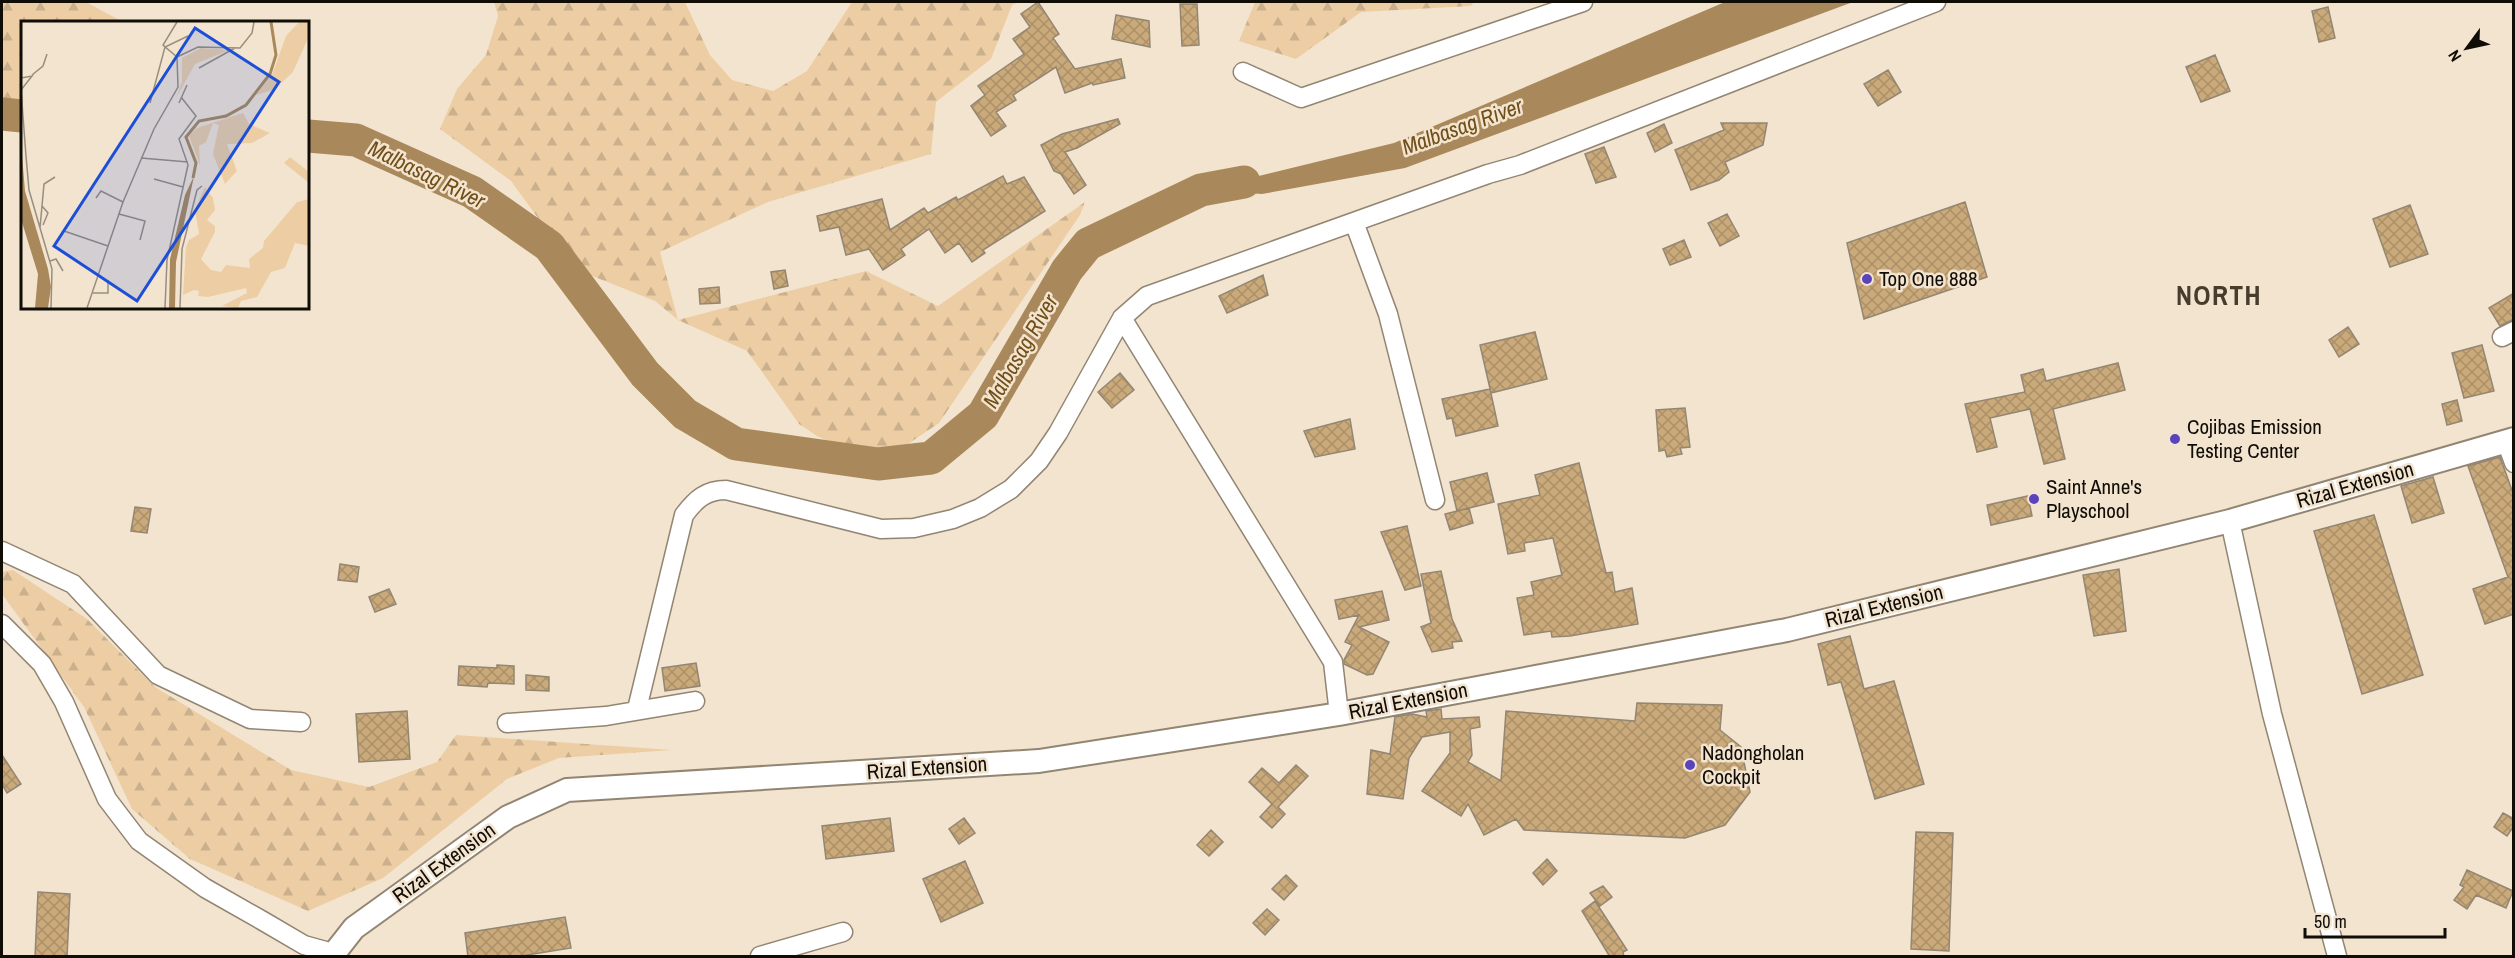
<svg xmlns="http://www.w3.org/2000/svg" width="2515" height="958" viewBox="0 0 2515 958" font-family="'Archivo Narrow',sans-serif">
  <defs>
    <pattern id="forest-firs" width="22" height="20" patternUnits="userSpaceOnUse" patternTransform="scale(1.5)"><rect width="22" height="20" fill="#edcea4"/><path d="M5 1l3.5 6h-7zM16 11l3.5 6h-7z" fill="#cab08c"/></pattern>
    <pattern id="building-cross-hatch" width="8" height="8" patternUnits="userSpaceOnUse" patternTransform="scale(1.5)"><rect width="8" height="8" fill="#caa97a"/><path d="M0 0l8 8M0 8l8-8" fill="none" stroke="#ac9068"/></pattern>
  </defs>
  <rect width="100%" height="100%" fill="#f3e4d0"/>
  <path fill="url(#forest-firs)" d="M2,2H86L123,22H22V100L2,98Z
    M494,2H685L710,55L732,80L773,91L807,71L852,2H1018L1012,5L991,59L936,102L931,154L768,202L660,252L678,320L866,271L938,306L1085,202L1080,215L939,423L905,446L885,449L859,450L836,445L817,436L799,424L747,351L678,320L655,301L575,269L511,181L440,129L457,89L486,55L498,16Z
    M1255,2H1474L1471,6L1361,12L1296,59L1239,41Z
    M13,570L87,619L155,687L291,770L369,787L437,762L456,735L672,750L559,758L507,779L383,878L308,911L190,859L132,809L84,707L2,594V572Z"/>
  <path fill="#a9895b" d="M1725,2H1853L1405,168L1262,194L1201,190L1394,143Z"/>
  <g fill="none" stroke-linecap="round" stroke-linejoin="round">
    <path stroke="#a9895b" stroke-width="33" d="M2,114L22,116
      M308,136L356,140L472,192L549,246L645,374L685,414L736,444L878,464L931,458L983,415L1067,270L1088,244L1201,190L1244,182"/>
  </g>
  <path fill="url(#building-cross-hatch)" stroke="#938673" stroke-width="1.5" d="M1038,2L1059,34L1053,38L1075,69L1121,59L1125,78L1093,85L1092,83L1065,93L1056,67L1013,95L1016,100L996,112L1006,126L991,136L971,106L985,95L978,86L1024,54L1013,39L1030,27L1021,14Z
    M1180,4H1197L1199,45L1182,46Z
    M2328,7L2335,38L2319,42L2312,11Z
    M1116,15L1149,21L1150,47L1112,39Z
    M2215,55L2230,91L2201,102L2186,67Z
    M1888,70L1901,92L1878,106L1864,84Z
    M1118,119L1120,124L1077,148L1065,152L1086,185L1074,194L1061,174L1054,171L1041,145L1062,134Z
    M1721,123H1767L1763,145L1725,162L1729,172L1719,180L1691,190L1675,150L1724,130Z
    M1664,124L1672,143L1655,152L1647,133Z
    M1604,147L1616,177L1596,183L1585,154Z
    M1003,176L1007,184L1024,177L1045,211L983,250L985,253L972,262L959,243L945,253L929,229L901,249L905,255L883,270L869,249L846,255L839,227L820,231L817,216L882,199L890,230L924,208L928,213L956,197L958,200Z
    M1965,202L1987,277L1864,319L1847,243Z
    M2410,205L2428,254L2390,267L2373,219Z
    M1727,214L1739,236L1720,246L1708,223Z
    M1684,240L1691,257L1670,265L1663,249Z
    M785,270L788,286L774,289L771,272Z
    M1263,275L1268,295L1227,313L1219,296Z
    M719,287L720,303L700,304L699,289Z
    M2514,293V319L2500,326L2489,308Z
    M2348,327L2359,344L2339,357L2329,340Z
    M1535,332L1547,379L1491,393L1480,345Z
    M2482,345L2494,391L2464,398L2452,353Z
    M2118,363L2125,390L2053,409L2065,459L2044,464L2030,409L1990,418L1997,447L1977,452L1965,404L2025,392L2021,375L2043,369L2046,381Z
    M1120,373L1134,390L1112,408L1098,392Z
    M1490,389L1498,426L1456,436L1452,418L1447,419L1442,399Z
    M2457,400L2462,421L2447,425L2442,404Z
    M1685,408L1690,447L1680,448L1682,454L1667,457L1665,450L1659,451L1656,410Z
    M1350,419L1355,449L1315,457L1304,431Z
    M2500,457L2514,496V614L2485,624L2473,589L2508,577L2468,466Z
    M1579,463L1606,573L1612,572L1615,592L1632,588L1638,624L1570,636L1552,637L1551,631L1524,635L1517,598L1534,595L1531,582L1562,575L1553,538L1524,543L1525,551L1508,554L1498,504L1540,495L1535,475Z
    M1487,473L1494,502L1457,511L1450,482Z
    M2433,477L2444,513L2412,523L2401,486Z
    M2028,496L2032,516L1991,525L1987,505Z
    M135,507L151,509L147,533L131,531Z
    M1469,508L1473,523L1450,530L1445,514Z
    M2374,515L2423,675L2362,694L2314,531Z
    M1407,526L1421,586L1405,590L1381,532Z
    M340,564L359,567L357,582L338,580Z
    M2119,569L2126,631L2094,636L2083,575Z
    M1441,571L1452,619L1462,641L1452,642L1453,648L1432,652L1421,627L1431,623L1421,574Z
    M389,589L396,604L375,612L369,597Z
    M1382,591L1389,620L1359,627L1389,642L1373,674L1367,675L1344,664V660L1352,645L1345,642L1359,615L1339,619L1335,600Z
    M1850,636L1864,689L1894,681L1924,784L1875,799L1841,682L1828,685L1818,644Z
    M696,663L700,686L665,691L662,668Z
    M497,665L514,666V684L488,683L487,687L458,685L459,666L497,668Z
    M526,675L549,677V691L526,690Z
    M1637,703L1722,705L1720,730L1741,747L1750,792L1725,825L1685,838L1524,830L1516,819L1484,835L1468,804L1461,816L1422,791L1450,753V732L1422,737L1409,758L1403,799L1367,794L1371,750L1390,754L1395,717L1412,714L1427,717L1426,711L1441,709L1442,719L1479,717L1480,727L1470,729L1472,755L1468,762L1501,781L1506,711L1635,721Z
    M407,711L410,759L359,762L356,714Z
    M2,755L21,784L7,793L2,784Z
    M1296,765L1308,776L1278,807L1285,814L1272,828L1260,817L1272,804L1249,782L1262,768L1279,783Z
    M2503,813L2514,819V826L2507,836L2494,827Z
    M890,818L894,851L826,859L822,826Z
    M964,818L975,833L959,844L949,829Z
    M1211,830L1223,842L1209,856L1197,845Z
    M1916,832L1953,833L1949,951L1911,949Z
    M1547,859L1557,871L1543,885L1533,873Z
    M965,861L983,903L941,922L923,879Z
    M2467,870L2513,891L2506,908L2476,895L2467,909L2454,900L2464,887L2460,885Z
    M1286,875L1297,886L1284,900L1272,889Z
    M1603,886L1612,897L1600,906L1590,893Z
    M38,892L70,894L67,957H35Z
    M1595,901L1627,950L1623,952L1624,957H1610L1582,911Z
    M1267,909L1279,920L1265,935L1253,923Z
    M565,917L571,948L515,957H468L465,933Z"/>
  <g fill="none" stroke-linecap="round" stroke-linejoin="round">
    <g stroke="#928572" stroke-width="21">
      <path id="minor" d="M1243,72L1301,98L1583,2
        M1354,222L1388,314L1435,500
        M1122,318L1333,662L1339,714
        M2502,337L2514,331
        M2506,441L2514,463
        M2230,521L2272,714L2337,956
        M2,551L73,584L158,675L250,719L301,722
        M2,624L42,664L64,702L107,799L139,841L205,888L263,921L304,945L333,953
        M637,709L684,515C696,499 706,490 726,490L881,529L914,528L953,519L980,508L1011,489L1039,461L1058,433L1122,318L1147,296L1488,174L1520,165L1936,2
        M507,723L606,716L695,701
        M760,956L843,932"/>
    </g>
    <g stroke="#928572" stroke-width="26">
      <path id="tertiary" d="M332,956L354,928L508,817L567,790L1039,761L1339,714L1787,630L2230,521L2514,439"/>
    </g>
    <use href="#minor" stroke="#fff" stroke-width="18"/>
    <use href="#tertiary" stroke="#fff" stroke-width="22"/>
  </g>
  <g fill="#5a43bb" stroke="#f3e4d0" stroke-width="2">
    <circle cx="1867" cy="279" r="6"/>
    <circle cx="2175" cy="439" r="6"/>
    <circle cx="2034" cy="499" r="6"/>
    <circle cx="1690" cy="765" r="6"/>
  </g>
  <g text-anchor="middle" stroke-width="5" stroke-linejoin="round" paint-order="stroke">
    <g font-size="21" fill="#100c06" stroke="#f3e4d0" text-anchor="start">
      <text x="1879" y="286">Top One 888</text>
      <text x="2187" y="434">Cojibas Emission<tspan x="2187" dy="24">Testing Center</tspan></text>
      <text x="2046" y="494">Saint Anne's<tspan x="2046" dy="24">Playschool</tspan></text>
      <text x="1702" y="760">Nadongholan<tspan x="1702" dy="24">Cockpit</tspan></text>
    </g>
    <g font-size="21" fill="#100c06" stroke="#f3e4d0">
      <text transform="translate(2355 485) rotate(-16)" y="7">Rizal Extension</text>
      <text transform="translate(1884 606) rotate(-14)" y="7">Rizal Extension</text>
      <text transform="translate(1408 701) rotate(-11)" y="7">Rizal Extension</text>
      <text transform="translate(927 768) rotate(-4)" y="7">Rizal Extension</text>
      <text transform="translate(444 863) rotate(-36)" y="7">Rizal Extension</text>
    </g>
    <g font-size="22" font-style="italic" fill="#704f18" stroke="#f3e4d0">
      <text transform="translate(1462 126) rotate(-20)" y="8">Malbasag River</text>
      <text transform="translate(427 174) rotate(26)" y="8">Malbasag River</text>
      <text transform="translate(1020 351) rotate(-60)" y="8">Malbasag River</text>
    </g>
    <g font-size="27" font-weight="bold" letter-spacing="1.5" fill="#483c2c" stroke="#f3e4d0">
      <text x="2219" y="305">NORTH</text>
    </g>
  </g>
  <g transform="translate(21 21)">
    <rect width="288" height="288" fill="#f3e4d0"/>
    <path d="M269,136L288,151V162L263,142Z" fill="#edcea4"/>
    <path d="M278,1H288V15L272,51L254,68L235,74L251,54L265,15ZM180,27L208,29L174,43L155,77L161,61V37ZM222,92L228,103L249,112L231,122L206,123L216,150L204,163L192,133L198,104L192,102L185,121L178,125L179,144L168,115L176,107ZM184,166L192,177L194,189L186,199L194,205V211L180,238L190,249L200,251L205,244L229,247L228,238L242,227L243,220L276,181L288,178V225L274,222L264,247L250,251L236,276L220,280L217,287L201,285L226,272L225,267L187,276L177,275L178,270L173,269L162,274L165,226L168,219L178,213L174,189Z" fill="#edcea4"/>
    <path d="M0,122L4,170L27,248L30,266L27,287H14L17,253L0,198ZM173,155L155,241L154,287H148L149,238L164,174Z" fill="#a9895b"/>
    <path fill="none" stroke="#a9895b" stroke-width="3" d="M172,157L175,142L165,116L178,100L205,95L225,84L249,53L255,34L250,1"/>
    <path fill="none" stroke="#988e7f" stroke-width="1.5" d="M156,36L177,26L219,27L231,12L233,1M178,47L214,27M11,54L22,45L26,33M0,57L11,55L0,69L5,135L8,169L31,248L30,287M129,82L144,26L167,15M158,82L166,64M120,137L167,141M133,158L162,166M75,177L80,170L102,181M21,185L27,192L22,204M98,193L124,200L119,219M19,207L23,163L34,156M43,210L87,225M29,240L35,238L42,250M72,272H87V259M66,287L102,181L133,108L157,66L156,36L142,24L156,1M144,287L146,239L167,144L158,118L175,95L160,76M159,287L161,228L176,169L181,165"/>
    <path fill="#1d4ed8" fill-opacity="0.15" stroke="#1d4ed8" stroke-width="3" d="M174,7L258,61L116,280L33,225Z"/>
    <rect width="288" height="288" fill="none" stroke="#100c06" stroke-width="3"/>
  </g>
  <rect width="2515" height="958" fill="none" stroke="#100c06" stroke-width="6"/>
  <g transform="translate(2467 48) rotate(237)" stroke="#f3e4d0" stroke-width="4.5" paint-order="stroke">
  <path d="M0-4.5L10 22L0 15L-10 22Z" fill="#100c06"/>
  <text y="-9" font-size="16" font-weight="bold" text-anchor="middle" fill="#100c06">N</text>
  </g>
  <path d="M2305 928v9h140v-9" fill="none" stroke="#100c06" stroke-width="3"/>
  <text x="2314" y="928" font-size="18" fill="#100c06" stroke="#f3e4d0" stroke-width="4.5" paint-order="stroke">50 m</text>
</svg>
